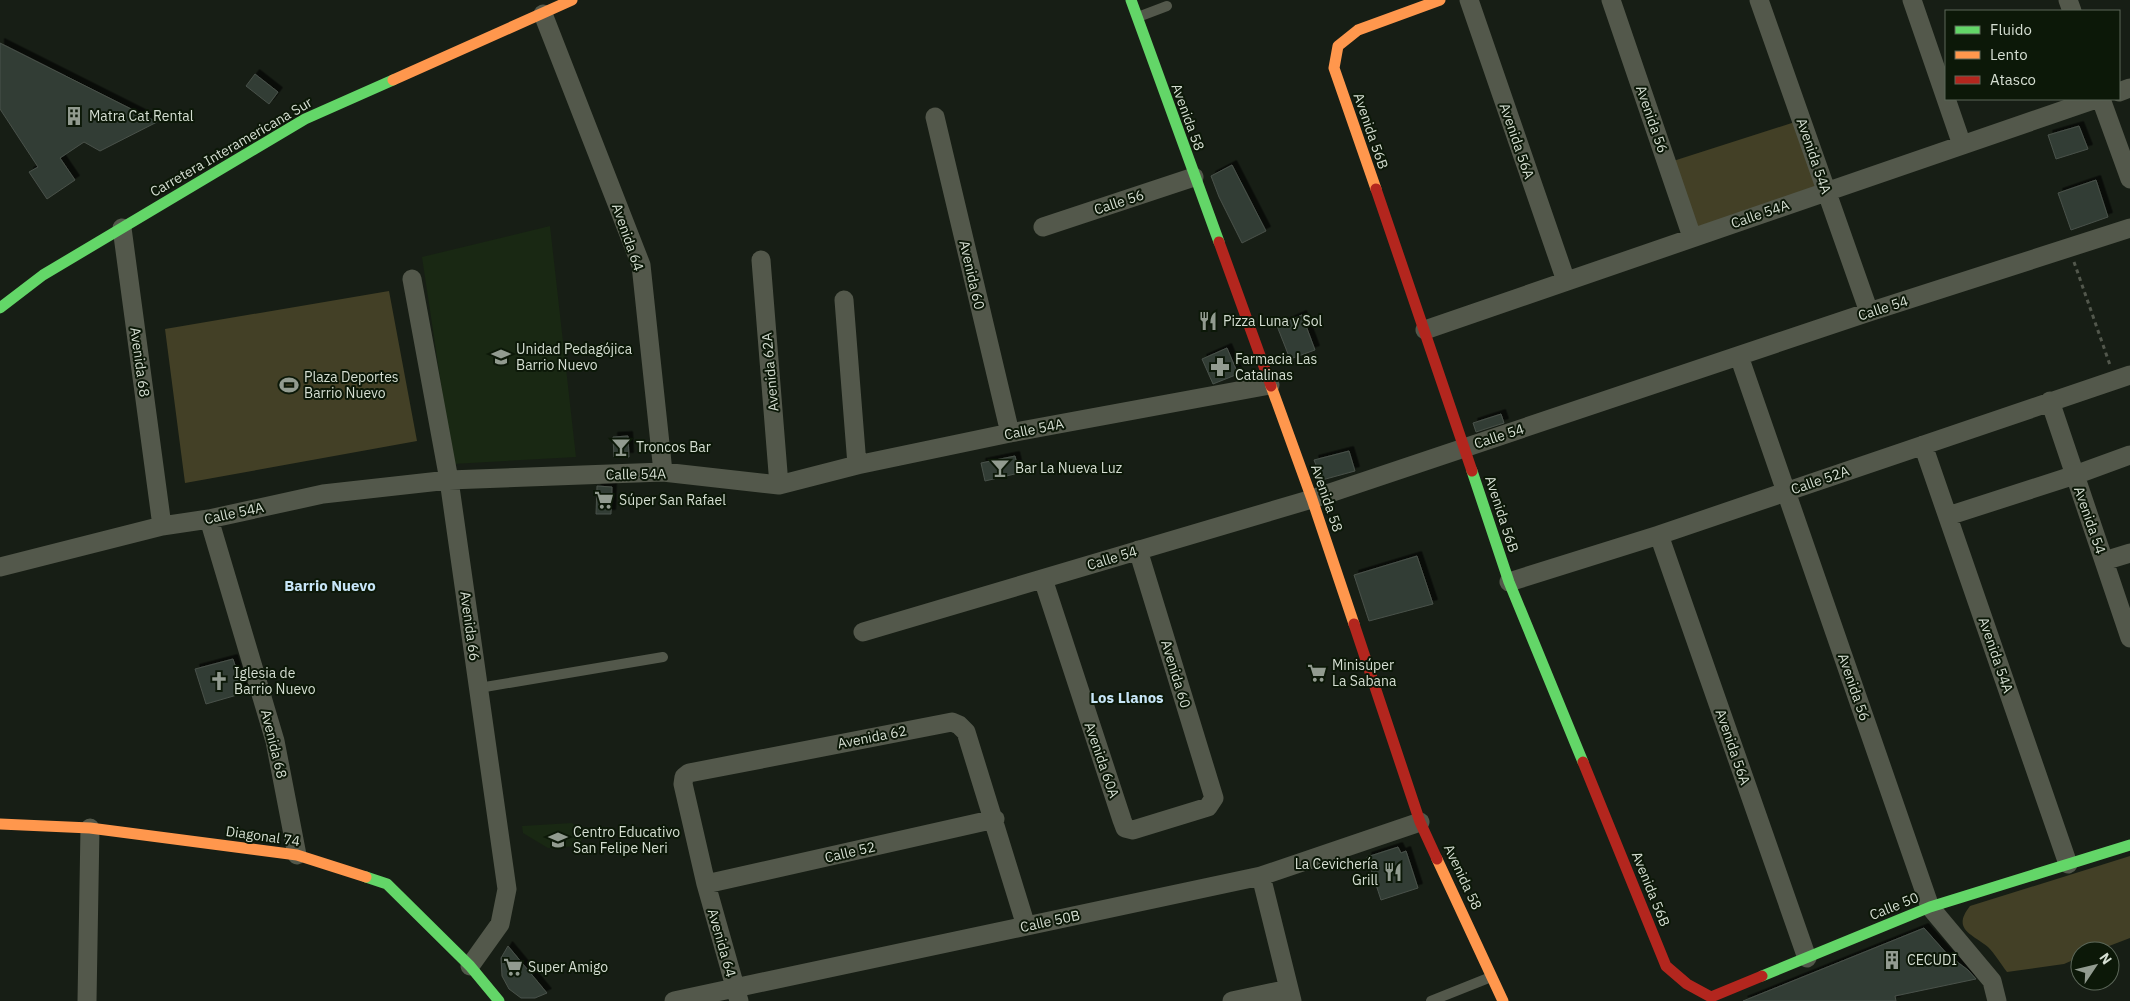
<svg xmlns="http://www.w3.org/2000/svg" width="2130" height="1001" viewBox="0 0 2130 1001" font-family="'IBM Plex Sans',sans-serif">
  <defs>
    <filter id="shadow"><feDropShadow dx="4.5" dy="-4.5" stdDeviation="0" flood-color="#0009"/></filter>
  </defs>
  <rect width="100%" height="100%" fill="#171e15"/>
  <path fill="#192813" d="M550,226L576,457L453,464L422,257Z
    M572,823L585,834L578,846L548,848L523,833L522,826Z"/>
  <path fill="#434026" d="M1801,120L1826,192L1692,237L1667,163Z
    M389,291L417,441L185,483L165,329Z
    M2130,856V938L2096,951H2080V957L2064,964L2007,972C2001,964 1995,954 1988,947C1973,934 1951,930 1970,906Z"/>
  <path fill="#333e35" stroke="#49514a" filter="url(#shadow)" d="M0,43L157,122L100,151L84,142L60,158L75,180L47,199L29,172L38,167L0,109Z
    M255,74L278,92L269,104L246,86Z
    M2079,126L2088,149L2056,159L2048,135Z
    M1232,165L1266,231L1242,243L1219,197L1211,176Z
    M2096,180L2108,217L2071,230L2058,193Z
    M1302,315L1315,350L1290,359L1277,326Z
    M1227,348L1238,374L1213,384L1202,359Z
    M1501,414L1504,423L1476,432L1473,423Z
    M628,436L629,457H614L613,437Z
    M1349,451L1355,471L1322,480L1314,460Z
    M1015,456L1019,473L985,481L981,463Z
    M597,486L612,487L611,514H596Z
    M1417,556L1433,604L1369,621L1354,575Z
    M233,659L244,693L206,704L195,669Z
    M1398,847L1401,853L1406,851L1418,888L1381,900L1367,857Z
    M1924,928L1948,955L1968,970L1976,979L1895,996L1896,1001H1743Z
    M508,946L547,993L535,998H521L509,989L502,976L501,958Z"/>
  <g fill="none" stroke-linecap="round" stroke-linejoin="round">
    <path stroke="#52574c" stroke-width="3" stroke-dasharray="4 4" stroke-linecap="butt" d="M2074,262L2110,365"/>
    <path stroke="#53584b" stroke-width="10" d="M1138,17L1167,6
      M479,688L663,657
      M1431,1001L1491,977"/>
    <path stroke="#53584b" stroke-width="19" d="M1469,0L1566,281
      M1611,0L1692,237
      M1759,0L1869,312
      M1912,0L1962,145
      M2068,0L2072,11
      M543,14L641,265L663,472
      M2119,92L2130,88
      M2101,99L2130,179
      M935,117L1010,433
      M1043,227L1194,177
      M122,228L162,526
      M761,260L779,485
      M412,279L449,480L507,889L500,924L470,966
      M844,300L857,465
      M1425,330L2096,99
      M1739,356L1930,907L1992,981L1997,1001
      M2050,401L2130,638
      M1923,445L2068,864
      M1948,516L2075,475L2130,455
      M209,519L275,741L297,855
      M1659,535L1807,958
      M2104,561L2130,553
      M0,567L162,526L209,519L323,494L449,480L663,472L779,485L857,465L1010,433L1270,385
      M1043,579L1122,820L1125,828L1133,830L1208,807L1214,798L1138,550
      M1509,582L1659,535L2130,375
      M863,632L1312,499L1869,312L2130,228
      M1261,876L1292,1001
      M706,884L995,819
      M87,1001L90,828
      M674,1001L1261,876L1420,822
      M739,1001L706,884L683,784L684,777L689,773L952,722L959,725L966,732L1026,926
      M1232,1001L1289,989"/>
    <path stroke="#63d668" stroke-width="11" d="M1131,0L1219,242
      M0,308L43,275L305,119L393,80
      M1472,471L1509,582L1583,762
      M366,877L387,884L470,966L499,1001
      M1762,976L1930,907L2130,845"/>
    <path stroke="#ff974d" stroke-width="11" d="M393,80L572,0
      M1376,189L1334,68L1338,46L1358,30L1440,0
      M1271,386L1312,499L1354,624
      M0,824L90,828L297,855L366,877
      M1437,859L1503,1001"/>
    <path stroke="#b3261e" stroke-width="11" d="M1376,189L1472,471
      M1219,242L1271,386
      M1354,624L1420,822L1437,859
      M1583,762L1666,966L1687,984L1711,997L1762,976"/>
  </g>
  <defs>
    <g id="building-bare" transform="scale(1.5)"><path d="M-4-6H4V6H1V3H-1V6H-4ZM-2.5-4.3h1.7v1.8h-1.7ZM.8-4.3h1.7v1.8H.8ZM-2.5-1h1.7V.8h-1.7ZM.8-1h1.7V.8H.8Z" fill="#929b90" stroke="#0c1808" stroke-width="2.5" paint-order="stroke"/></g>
    <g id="restaurant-bare" transform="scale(1.5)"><path d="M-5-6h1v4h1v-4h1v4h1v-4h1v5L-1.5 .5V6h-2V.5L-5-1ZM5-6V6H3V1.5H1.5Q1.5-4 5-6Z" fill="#929b90" stroke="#0c1808" stroke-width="2.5" paint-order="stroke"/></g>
    <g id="school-bare" transform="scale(1.5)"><path d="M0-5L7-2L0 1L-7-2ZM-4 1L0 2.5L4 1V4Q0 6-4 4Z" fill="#929b90" stroke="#0c1808" stroke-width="2.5" paint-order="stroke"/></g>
    <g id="pharmacy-bare" transform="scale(1.5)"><path d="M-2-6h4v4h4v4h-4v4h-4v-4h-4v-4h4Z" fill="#929b90" stroke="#0c1808" stroke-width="2.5" paint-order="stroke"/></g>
    <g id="stadium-bare" transform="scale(1.5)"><path d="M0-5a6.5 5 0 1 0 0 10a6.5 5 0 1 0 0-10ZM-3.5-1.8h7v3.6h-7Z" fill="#929b90" stroke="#0c1808" stroke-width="2.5" paint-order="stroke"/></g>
    <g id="bar-bare" transform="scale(1.5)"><path d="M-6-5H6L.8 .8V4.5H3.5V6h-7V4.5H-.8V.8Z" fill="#929b90" stroke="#0c1808" stroke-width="2.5" paint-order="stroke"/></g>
    <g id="supermarket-bare" transform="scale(1.5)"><path d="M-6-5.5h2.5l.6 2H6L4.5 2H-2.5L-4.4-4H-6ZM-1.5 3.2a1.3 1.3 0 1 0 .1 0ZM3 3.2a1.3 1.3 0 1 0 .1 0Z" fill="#929b90" stroke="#0c1808" stroke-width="2.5" paint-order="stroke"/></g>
    <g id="church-bare" transform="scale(1.5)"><path d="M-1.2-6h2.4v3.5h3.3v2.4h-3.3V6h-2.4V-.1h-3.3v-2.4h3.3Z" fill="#929b90" stroke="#0c1808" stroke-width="2.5" paint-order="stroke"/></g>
  </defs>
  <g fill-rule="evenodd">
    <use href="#building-bare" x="74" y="116"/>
    <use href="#restaurant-bare" x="1208" y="321"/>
    <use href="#school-bare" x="501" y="357"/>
    <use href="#pharmacy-bare" x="1220" y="367"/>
    <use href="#stadium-bare" x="289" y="385"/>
    <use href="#bar-bare" x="621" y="447"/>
    <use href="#bar-bare" x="1000" y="468"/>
    <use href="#supermarket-bare" x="604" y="500"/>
    <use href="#supermarket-bare" x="1317" y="673"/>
    <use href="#church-bare" x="219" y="681"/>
    <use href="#school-bare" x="558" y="840"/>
    <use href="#restaurant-bare" x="1393" y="872"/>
    <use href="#building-bare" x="1892" y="960"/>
    <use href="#supermarket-bare" x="513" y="967"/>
  </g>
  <g text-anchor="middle" stroke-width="4" stroke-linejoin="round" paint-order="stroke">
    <g font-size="14" fill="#d5ded2" stroke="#0c1808" text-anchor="start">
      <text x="89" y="121">Matra Cat Rental</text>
      <text x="1223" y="326">Pizza Luna y Sol</text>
      <text x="516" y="354">Unidad Pedagójica<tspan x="516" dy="16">Barrio Nuevo</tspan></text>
      <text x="1235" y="364">Farmacia Las<tspan x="1235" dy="16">Catalinas</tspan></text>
      <text x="304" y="382">Plaza Deportes<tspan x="304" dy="16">Barrio Nuevo</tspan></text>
      <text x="636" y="452">Troncos Bar</text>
      <text x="1015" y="473">Bar La Nueva Luz</text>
      <text x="619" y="505">Súper San Rafael</text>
      <text x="1332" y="670">Minisúper<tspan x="1332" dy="16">La Sabana</tspan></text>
      <text x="234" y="678">Iglesia de<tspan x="234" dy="16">Barrio Nuevo</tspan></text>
      <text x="573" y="837">Centro Educativo<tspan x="573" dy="16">San Felipe Neri</tspan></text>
      <text x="1378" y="869" text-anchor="end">La Cevichería<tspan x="1378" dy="16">Grill</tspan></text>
      <text x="1907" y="965">CECUDI</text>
      <text x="528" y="972">Super Amigo</text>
    </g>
    <g font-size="14" fill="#d5ded2" stroke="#0c1808">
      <text transform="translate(1188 117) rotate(70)" y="5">Avenida 58</text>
      <text transform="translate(1652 119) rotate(71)" y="5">Avenida 56</text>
      <text transform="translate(1371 131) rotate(71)" y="5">Avenida 56B</text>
      <text transform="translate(1517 141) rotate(71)" y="5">Avenida 56A</text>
      <text transform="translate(231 147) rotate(-30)" y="5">Carretera Interamericana Sur</text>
      <text transform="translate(1814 156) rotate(71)" y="5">Avenida 54A</text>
      <text transform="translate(1119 202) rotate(-18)" y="5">Calle 56</text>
      <text transform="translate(1760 214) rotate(-19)" y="5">Calle 54A</text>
      <text transform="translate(628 237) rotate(71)" y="5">Avenida 64</text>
      <text transform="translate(972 275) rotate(77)" y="5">Avenida 60</text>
      <text transform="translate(1883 308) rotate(-18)" y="5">Calle 54</text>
      <text transform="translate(140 362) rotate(82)" y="5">Avenida 68</text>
      <text transform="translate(770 372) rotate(-95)" y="5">Avenida 62A</text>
      <text transform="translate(1034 429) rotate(-11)" y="5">Calle 54A</text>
      <text transform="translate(1499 436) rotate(-18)" y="5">Calle 54</text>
      <text transform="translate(636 474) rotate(-1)" y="5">Calle 54A</text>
      <text transform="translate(1820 480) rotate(-19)" y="5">Calle 52A</text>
      <text transform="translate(1327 498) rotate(71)" y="5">Avenida 58</text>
      <text transform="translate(234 513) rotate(-12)" y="5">Calle 54A</text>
      <text transform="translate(1502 514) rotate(72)" y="5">Avenida 56B</text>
      <text transform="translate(2090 520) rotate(71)" y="5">Avenida 54</text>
      <text transform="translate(1112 558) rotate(-17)" y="5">Calle 54</text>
      <text transform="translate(470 626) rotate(82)" y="5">Avenida 66</text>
      <text transform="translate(1996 655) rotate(71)" y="5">Avenida 54A</text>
      <text transform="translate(1176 674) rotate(73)" y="5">Avenida 60</text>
      <text transform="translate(1854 687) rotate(71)" y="5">Avenida 56</text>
      <text transform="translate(872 737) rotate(-11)" y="5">Avenida 62</text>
      <text transform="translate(274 744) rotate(76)" y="5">Avenida 68</text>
      <text transform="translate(1733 747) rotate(71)" y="5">Avenida 56A</text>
      <text transform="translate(1102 760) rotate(71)" y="5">Avenida 60A</text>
      <text transform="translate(263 836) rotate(8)" y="5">Diagonal 74</text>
      <text transform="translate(850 852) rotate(-13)" y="5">Calle 52</text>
      <text transform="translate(1463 877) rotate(65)" y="5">Avenida 58</text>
      <text transform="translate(1651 889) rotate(68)" y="5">Avenida 56B</text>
      <text transform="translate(1894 906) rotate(-22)" y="5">Calle 50</text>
      <text transform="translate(1050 921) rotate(-12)" y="5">Calle 50B</text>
      <text transform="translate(722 943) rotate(74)" y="5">Avenida 64</text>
    </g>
    <g font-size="15" font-weight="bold" fill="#c8e6f8" stroke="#0c1808">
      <text x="330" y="591">Barrio Nuevo</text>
      <text x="1127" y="703">Los Llanos</text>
    </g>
  </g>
  <rect x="1945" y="10" width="175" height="90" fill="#0c1808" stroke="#5c6759"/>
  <rect x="1955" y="26" width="25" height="8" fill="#63d668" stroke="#5c6759"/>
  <text x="1990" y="35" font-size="15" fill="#d5ded2">Fluido</text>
  <rect x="1955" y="51" width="25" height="8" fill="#ff974d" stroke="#5c6759"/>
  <text x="1990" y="60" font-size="15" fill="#d5ded2">Lento</text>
  <rect x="1955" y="76" width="25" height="8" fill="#b3261e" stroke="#5c6759"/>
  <text x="1990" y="85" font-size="15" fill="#d5ded2">Atasco</text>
  <g transform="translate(2095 966) rotate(55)"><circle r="24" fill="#0c1808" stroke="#5c6759"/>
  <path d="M0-4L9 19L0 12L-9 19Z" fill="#929b90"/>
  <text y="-8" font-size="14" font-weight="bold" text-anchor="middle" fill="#d5ded2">N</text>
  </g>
</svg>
